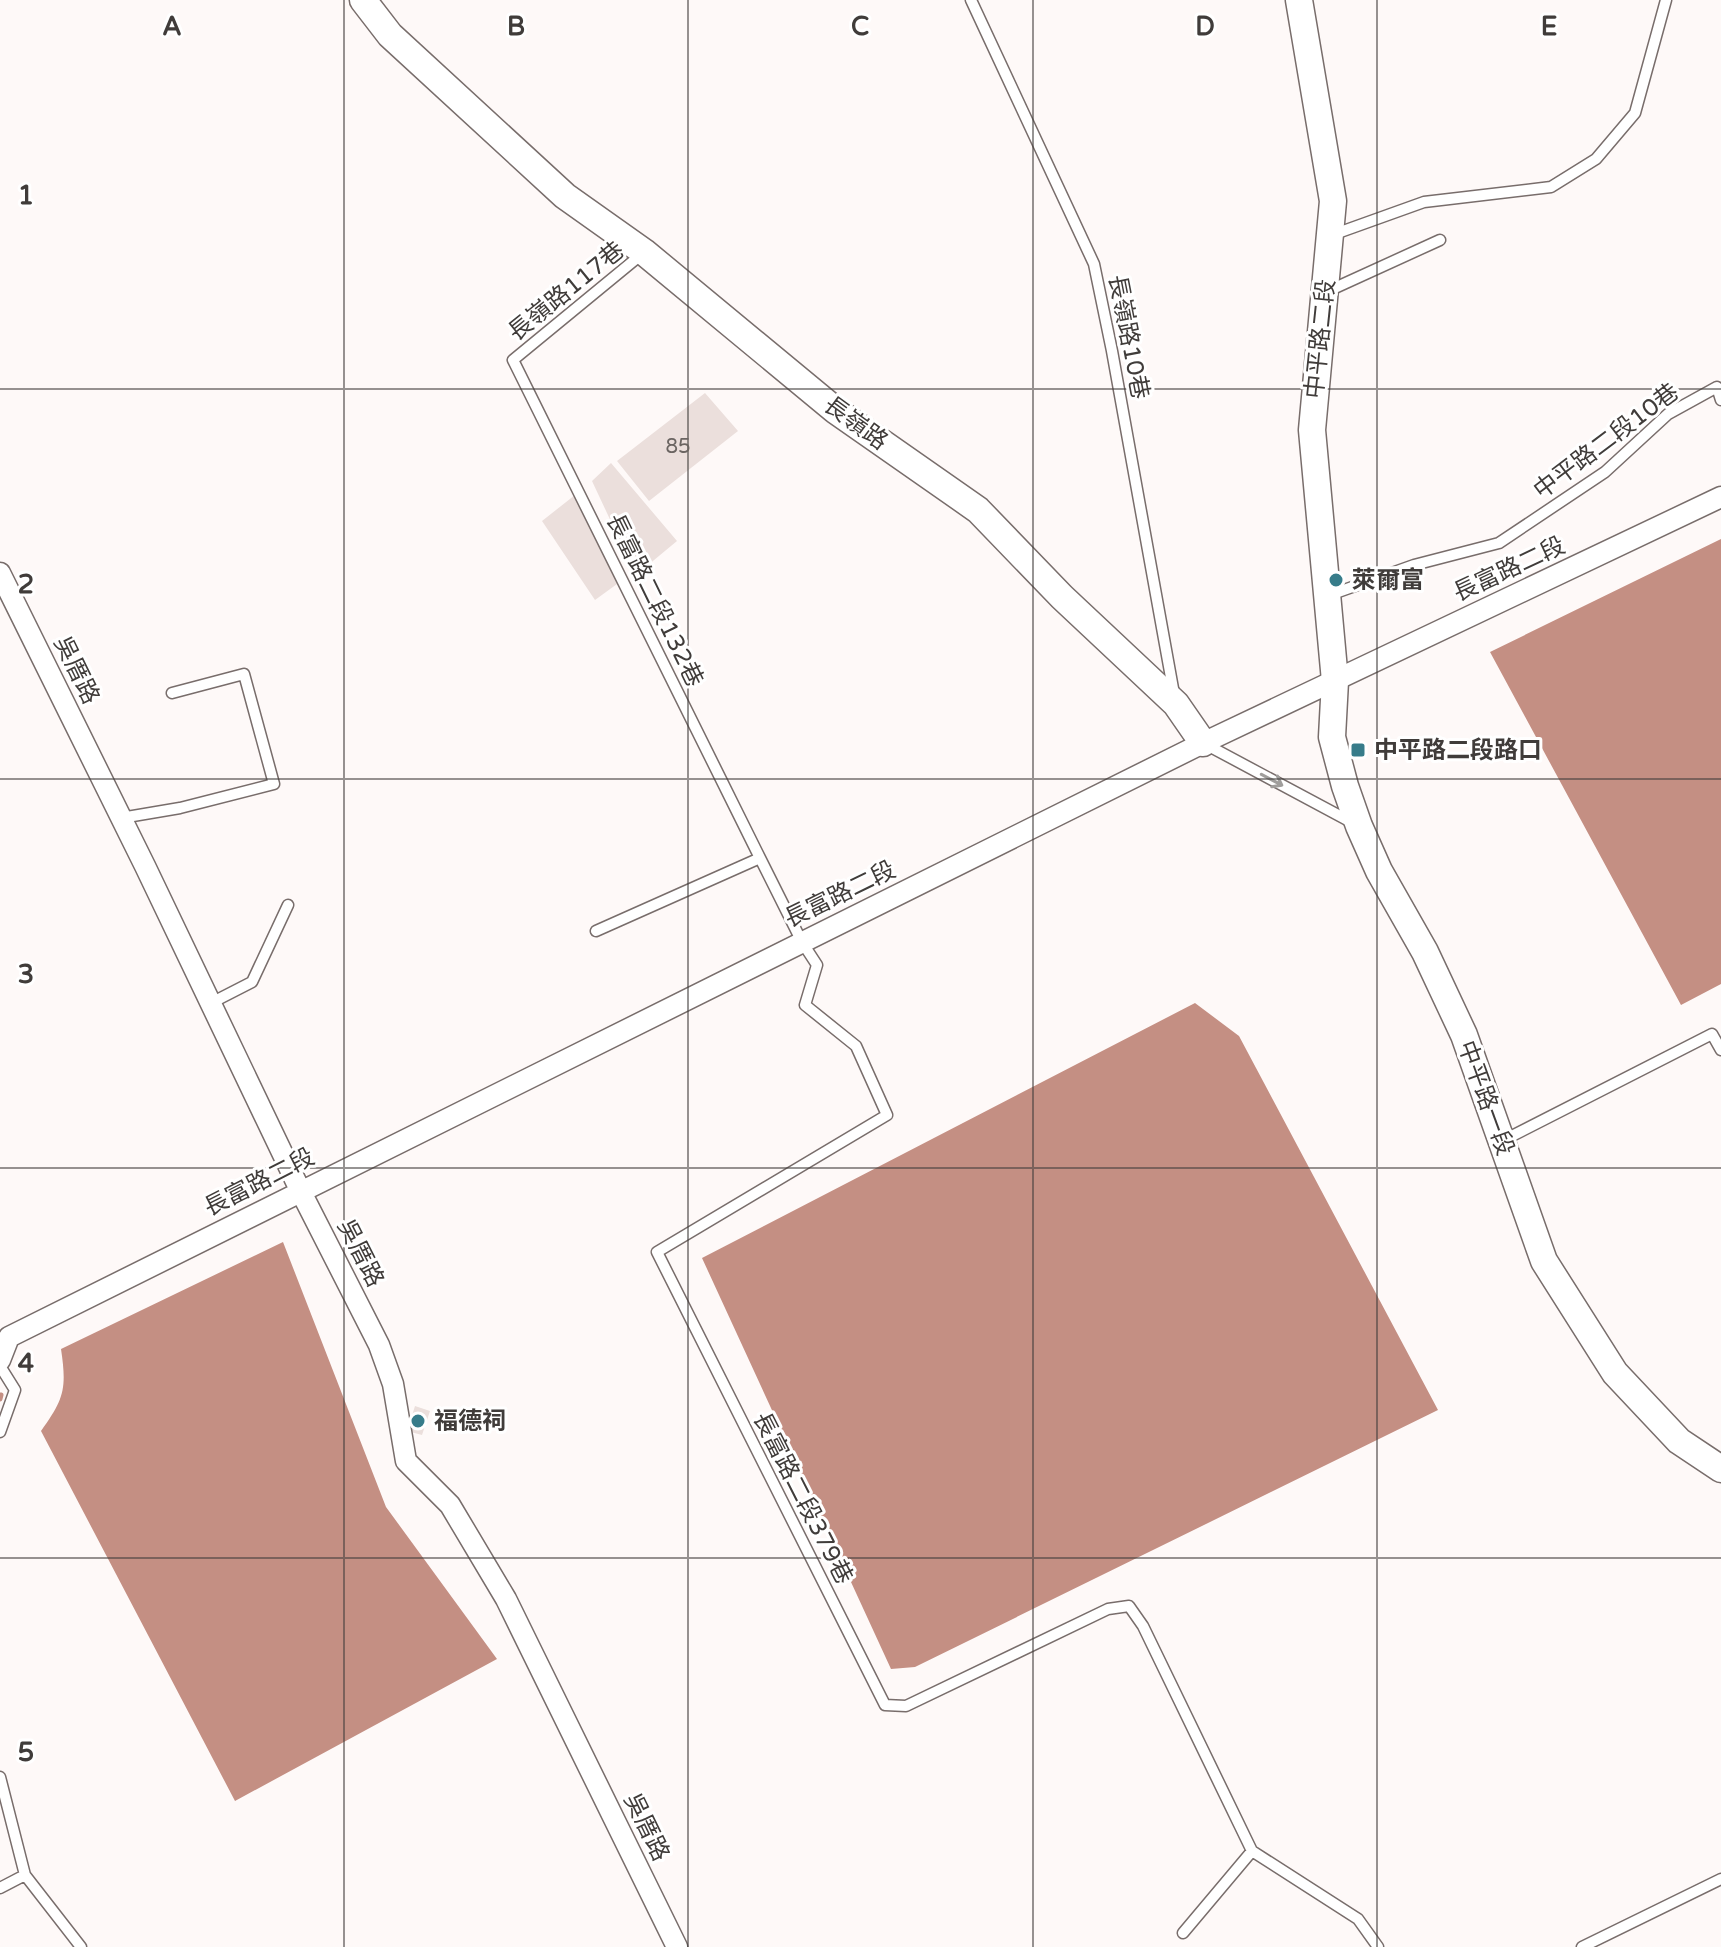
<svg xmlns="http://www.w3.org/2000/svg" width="1721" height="1947" viewBox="0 0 1721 1947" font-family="'Varela Round','Noto Sans TC',sans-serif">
  <rect width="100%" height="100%" fill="#fef9f8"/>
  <path fill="#c48f83" d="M1721,539V984L1681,1005L1490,652Z
    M1195,1003L1239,1036L1438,1410L915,1667L891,1669L702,1258Z
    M283,1242L386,1507L497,1659L235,1801L41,1431C64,1399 67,1389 61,1349Z"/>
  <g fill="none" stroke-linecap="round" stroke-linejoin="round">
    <path stroke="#c48f83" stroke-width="5" d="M0,1399L1,1395"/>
  </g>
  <path fill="#ebdfdc" d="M705,393L738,431L649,501L617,461Z
    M611,463L677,541L636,575L592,481Z
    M575,495L617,584L595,600L542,521Z
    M415,1406L430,1411L422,1435L407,1431Z"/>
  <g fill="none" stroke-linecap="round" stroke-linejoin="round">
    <g stroke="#786d6b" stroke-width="13">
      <path id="service" d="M971,0L1094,264L1112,351L1174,694
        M1332,235L1424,202L1551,187L1596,159L1635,113L1666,0
        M642,254L513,360L760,858
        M1326,292L1440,240
        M1327,596L1414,565L1499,543L1605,472L1668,414L1717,387L1721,400
        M1205,744L1353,823
        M121,818L180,808L274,784L244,674L172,693
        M596,931L760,858L802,942L817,965L805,1005L856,1046L887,1115L657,1252L885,1705L906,1706L1108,1609L1129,1606L1143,1626L1252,1851
        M211,1003L252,982L288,905
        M1502,1141L1712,1034L1721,1050
        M0,1366L15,1390L0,1432
        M0,1777L25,1875L81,1947
        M0,1888L25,1875
        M1183,1933L1252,1851L1358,1919L1378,1947
        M1582,1947L1721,1879"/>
    </g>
    <g stroke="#786d6b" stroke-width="23">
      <path id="minor" d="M0,573L145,866L300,1190L379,1345L393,1384L406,1461L450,1505L506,1599L677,1947
        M0,1360L9,1337L1203,743L1721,497"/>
    </g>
    <g stroke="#786d6b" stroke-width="29">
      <path id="tertiary" d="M363,0L390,35L565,196L644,252L835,410L978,510L1062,597L1176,704L1203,743
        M1299,0L1333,201L1312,430L1335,681L1332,737L1345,786L1359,826L1379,871L1425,952L1464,1035L1544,1261L1615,1373L1679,1441L1721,1469"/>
    </g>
    <use href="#service" stroke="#fff" stroke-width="10"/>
    <use href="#minor" stroke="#fff" stroke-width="20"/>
    <use href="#tertiary" stroke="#fff" stroke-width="26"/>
  </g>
  <defs><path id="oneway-shaft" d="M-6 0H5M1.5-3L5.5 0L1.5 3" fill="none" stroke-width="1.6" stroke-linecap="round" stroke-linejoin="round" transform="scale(2)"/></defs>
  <use stroke="#a09e9c" href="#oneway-shaft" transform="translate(1272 780) rotate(28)"/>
  <path fill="none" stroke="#403c3a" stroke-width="2" stroke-opacity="0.55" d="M344,0V1947M688,0V1947M1033,0V1947M1377,0V1947M0,389H1721M0,779H1721M0,1168H1721M0,1558H1721"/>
  <g fill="#377c8a" stroke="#fff" stroke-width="3">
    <circle cx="1336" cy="580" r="8"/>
    <rect x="1350" y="742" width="16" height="16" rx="4"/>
    <circle cx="418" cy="1421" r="8"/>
  </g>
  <g text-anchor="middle" stroke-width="6" stroke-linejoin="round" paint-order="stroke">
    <g font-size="20" fill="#6b6562">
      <text x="678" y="453">85</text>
    </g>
    <g font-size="24" fill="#403c3a" stroke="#fff">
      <text transform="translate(566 291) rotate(-39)" y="8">長嶺路117巷</text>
      <text transform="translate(1129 337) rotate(79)" y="8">長嶺路10巷</text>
      <text transform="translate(1320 339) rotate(-84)" y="8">中平路二段</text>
      <text transform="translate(856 423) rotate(36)" y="8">長嶺路</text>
      <text transform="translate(1606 441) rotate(-37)" y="8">中平路二段10巷</text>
      <text transform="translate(1509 569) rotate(-25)" y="8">長富路二段</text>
      <text transform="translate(655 600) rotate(64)" y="8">長富路二段132巷</text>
      <text transform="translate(77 670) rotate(64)" y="8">吳厝路</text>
      <text transform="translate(840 894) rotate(-26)" y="8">長富路二段</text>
      <text transform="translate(1486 1098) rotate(70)" y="8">中平路一段</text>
      <text transform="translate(259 1182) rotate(-27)" y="8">長富路二段</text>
      <text transform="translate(361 1253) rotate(63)" y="8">吳厝路</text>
      <text transform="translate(803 1498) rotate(63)" y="8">長富路二段379巷</text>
      <text transform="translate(647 1827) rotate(64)" y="8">吳厝路</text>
    </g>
    <g font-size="24" font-weight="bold" fill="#403c3a" stroke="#fff" text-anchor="start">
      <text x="1352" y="588">萊爾富</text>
      <text x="1374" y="758">中平路二段路口</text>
      <text x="434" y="1429">福德祠</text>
    </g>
  </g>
  <g font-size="26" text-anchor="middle" font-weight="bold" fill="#403c3a" stroke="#fff" stroke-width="6" stroke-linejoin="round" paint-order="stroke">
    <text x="172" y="35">A</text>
    <text x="516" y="35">B</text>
    <text x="860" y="35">C</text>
    <text x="1205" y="35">D</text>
    <text x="1549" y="35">E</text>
    <text x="26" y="204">1</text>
    <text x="26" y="593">2</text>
    <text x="26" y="983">3</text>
    <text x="26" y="1372">4</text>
    <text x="26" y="1761">5</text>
  </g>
</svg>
